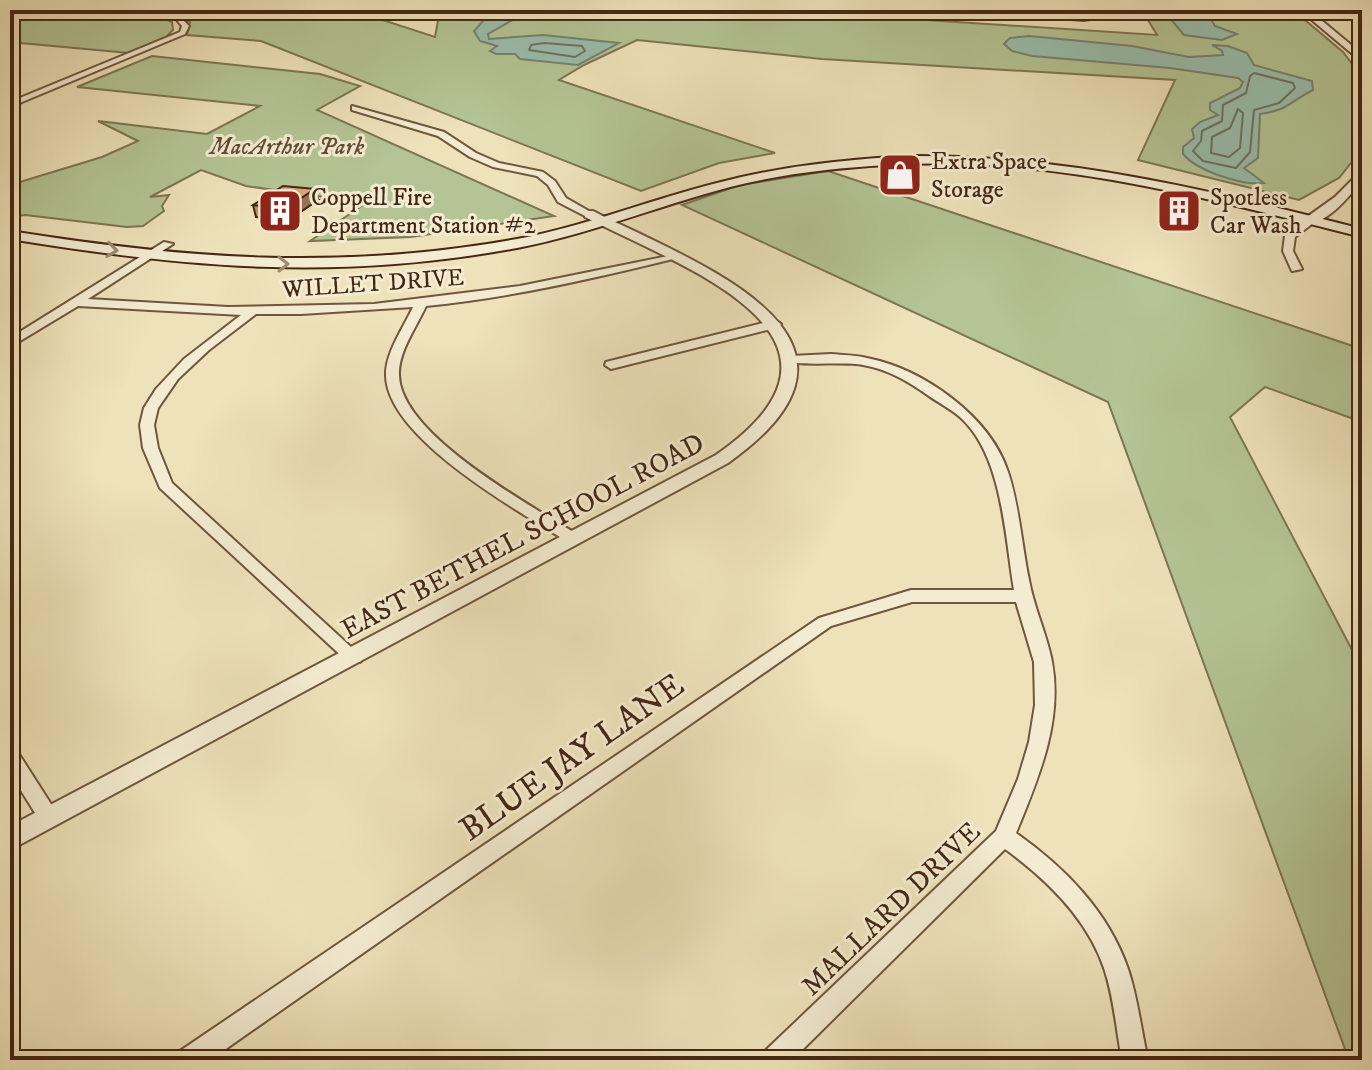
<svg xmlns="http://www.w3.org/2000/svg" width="1372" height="1070" viewBox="0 0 1372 1070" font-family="'IM FELL DW Pica',serif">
  <rect width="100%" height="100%" fill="#eee2ba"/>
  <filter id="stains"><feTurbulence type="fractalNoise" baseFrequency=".0025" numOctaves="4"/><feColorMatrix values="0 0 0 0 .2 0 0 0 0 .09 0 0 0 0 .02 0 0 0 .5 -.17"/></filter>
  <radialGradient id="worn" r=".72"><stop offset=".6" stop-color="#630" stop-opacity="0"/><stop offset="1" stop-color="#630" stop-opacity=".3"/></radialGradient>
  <path fill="#b4c494" stroke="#7d7654" stroke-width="2" d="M10,10H145L172,22L173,30L166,37L129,53L10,42Z
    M165,10H352L435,37L440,10L819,13L1157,35L1142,10H1293L1343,52L1362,77V149L1339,178L1299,200L1138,160L1175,80L822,59L637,40L584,65L559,80L775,153L719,163L641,191L261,41L187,35L190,22Z
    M152,56L320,74L360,86L317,110L554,216L411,237L310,241L366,203L246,186L201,170L150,197L169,195L162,206L164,211L143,226L127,227L25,215L10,217V185L102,157L138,141L98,121L207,134L260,106L77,87Z
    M828,171L1362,349V422L1265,387L1230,417L1362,669V1060H1349L1108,402L682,205L740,185Z"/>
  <path fill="#99bead" stroke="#788270" stroke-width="2" d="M493,10L525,13L488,34L489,39L543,35L619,43L578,65L520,59L515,54H496L490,51L497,46L480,41L474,31Z
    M1163,10H1192L1208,14L1215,26L1237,34L1222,40L1184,35Z
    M1029,36L1132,46L1189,57L1223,55L1222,51L1212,45L1228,46L1247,53L1254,65L1312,81L1313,90C1289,102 1289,110 1260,114L1258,158L1244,168L1264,183C1243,186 1197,171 1183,154V147L1194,138L1192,129L1200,122L1218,115L1210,110V103L1240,88L1243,82L1238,78L1170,68L1032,56L1012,51L1004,44L1010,38Z"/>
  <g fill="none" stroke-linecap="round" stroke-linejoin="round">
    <path stroke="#707260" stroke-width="2" d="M544,43L582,46L585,51L575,57L529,50L531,45Z
      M1254,73L1293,83L1295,88L1279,103L1254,110L1250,152L1236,168L1203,161L1193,151L1201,141L1202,131L1222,121L1223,105L1246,93L1250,76Z
      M1238,109L1243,113L1240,148L1229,157L1211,153L1212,137L1230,128Z"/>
    <g stroke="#70563e" stroke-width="4">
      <path id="minor" d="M156,10C170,10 180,16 189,26L185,34L10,107V102L180,32L182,26L176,19Z
        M386,10H392L387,16L384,14Z
        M953,10L1084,16L1093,15L1091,10H1097L1100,17L1084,20Z
        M352,106L444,132L476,153L499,163L543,172L555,181L566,198L594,214L585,216L558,202L548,185L537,176L493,167L470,157L438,136L352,110Z
        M1308,218L1317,220L1295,237L1293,251L1302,269L1292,271L1283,251L1285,236Z
        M164,242L173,244L88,299L228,307L374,304L520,286L673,255V259C591,279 509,298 426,306C417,326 398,352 399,375C400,435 532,506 580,536L582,539L580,542H568C519,511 388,439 386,376C385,353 404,327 413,307L301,314H256L209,350L178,379L158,408L154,425L158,448L172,483L363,658L360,662H348L160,488L143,448L140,425L144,408L156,389L184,359L241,315L78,306L10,347V338Z
        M775,320L781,324L779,327L611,369L605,365L606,362Z
        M831,354C843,355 856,355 867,358C923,369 990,416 1008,472C1019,504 1022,547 1029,580C1034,608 1047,635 1052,662C1063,722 1038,779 1016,833C1065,868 1108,911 1128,969C1138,999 1141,1030 1148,1060H1122C1116,1029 1114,997 1104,968C1087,918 1046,879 1005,849L792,1060H761L765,1051L996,831L1018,779L1029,742L1035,705L1034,662L1016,602H912L831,626L210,1060H176L180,1051L819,618L911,590H1014C1005,538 1003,455 960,417C951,409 939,403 929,396C909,382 888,369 863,365C845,361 794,367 785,360L791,356Z
        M10,748L17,751L56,812L60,818L56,824L49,826L42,824L10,773Z"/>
    </g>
    <g stroke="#70563e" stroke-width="4">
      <path id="tertiary" d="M1300,10H1309L1362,54V62Z
        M1362,170V181C1349,196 1328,224 1307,223V217L1335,197Z
        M585,211H593C697,264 906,337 728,463L10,850V826L716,455C886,337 682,267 585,217Z"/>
    </g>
    <g stroke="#462714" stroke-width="4">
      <path id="secondary" d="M907,156C1065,155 1210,190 1362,229V237C1206,198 1050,155 887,165C834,168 781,174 730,187C658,206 590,234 517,248C339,281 187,268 10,239V231C187,259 338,271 517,239C586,226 652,199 721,182C782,166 844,160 907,156Z"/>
    </g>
    <use href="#minor" fill="#f4ecd2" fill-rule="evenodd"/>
    <use href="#tertiary" fill="#f4ecd2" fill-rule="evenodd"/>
    <use href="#secondary" fill="#f4ecd2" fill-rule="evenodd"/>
  </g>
  <path fill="#ba8d6a" stroke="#462714" stroke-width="2" d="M318,200L287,221L256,217L253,205Z"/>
  <path fill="#977356" stroke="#462714" stroke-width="2" d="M315,189L318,200L287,221L284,209Z"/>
  <path fill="#d8a47b" stroke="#462714" stroke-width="2" d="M283,186L315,189L284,209L253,205Z"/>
  <defs><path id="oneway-chevron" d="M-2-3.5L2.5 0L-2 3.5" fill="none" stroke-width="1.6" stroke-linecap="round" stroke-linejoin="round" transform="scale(2)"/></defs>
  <g stroke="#9d8a73">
    <use href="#oneway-chevron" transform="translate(112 250) rotate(8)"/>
    <use href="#oneway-chevron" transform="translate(283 264)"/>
  </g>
  <defs>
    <g id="shop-square" transform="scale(2.3)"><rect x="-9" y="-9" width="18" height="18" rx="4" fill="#8f2418" stroke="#f4ecd2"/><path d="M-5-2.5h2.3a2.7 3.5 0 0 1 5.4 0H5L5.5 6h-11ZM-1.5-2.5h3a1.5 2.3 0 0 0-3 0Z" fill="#fff"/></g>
    <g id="building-square" transform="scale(2.3)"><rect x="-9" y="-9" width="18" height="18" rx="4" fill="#8f2418" stroke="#f4ecd2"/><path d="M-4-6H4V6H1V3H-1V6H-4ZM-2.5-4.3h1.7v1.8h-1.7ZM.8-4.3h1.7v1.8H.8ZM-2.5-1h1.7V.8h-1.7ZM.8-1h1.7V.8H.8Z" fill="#fff"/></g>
  </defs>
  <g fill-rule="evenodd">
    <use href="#shop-square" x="900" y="175"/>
    <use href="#building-square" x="280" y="211"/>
    <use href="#building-square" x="1179" y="211"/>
  </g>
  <g text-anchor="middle" stroke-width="6" stroke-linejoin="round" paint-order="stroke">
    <g font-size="24" font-style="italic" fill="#624e34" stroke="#f4ecd2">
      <text x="287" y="154">MacArthur Park</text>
    </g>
    <g font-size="24" fill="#462714" stroke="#f4ecd2" text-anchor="start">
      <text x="931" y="169">Extra Space<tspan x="931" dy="28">Storage</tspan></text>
      <text x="311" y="205">Coppell Fire<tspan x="311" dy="28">Department Station #2</tspan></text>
      <text x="1210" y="205">Spotless<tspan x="1210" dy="28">Car Wash</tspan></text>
    </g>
    <g font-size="24" fill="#462714" stroke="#f4ecd2">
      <text transform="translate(373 283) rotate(-4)" y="8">WILLET DRIVE</text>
    </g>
    <g font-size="28" fill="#462714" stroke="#f4ecd2">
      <text transform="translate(522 535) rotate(-28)" y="10">EAST BETHEL SCHOOL ROAD</text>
      <text transform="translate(890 908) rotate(-44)" y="10">MALLARD DRIVE</text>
    </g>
    <g font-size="34" fill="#462714" stroke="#f4ecd2">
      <text transform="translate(571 756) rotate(-35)" y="12">BLUE JAY LANE</text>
    </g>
  </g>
  <rect width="1372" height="1070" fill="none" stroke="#eee2ba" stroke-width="40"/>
  <rect x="12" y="12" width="1348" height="1046" fill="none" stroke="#462714" stroke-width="4"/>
  <rect x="20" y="20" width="1332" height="1030" fill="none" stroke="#462714" stroke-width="2"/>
  <rect width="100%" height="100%" filter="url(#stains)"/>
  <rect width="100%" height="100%" fill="url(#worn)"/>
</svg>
